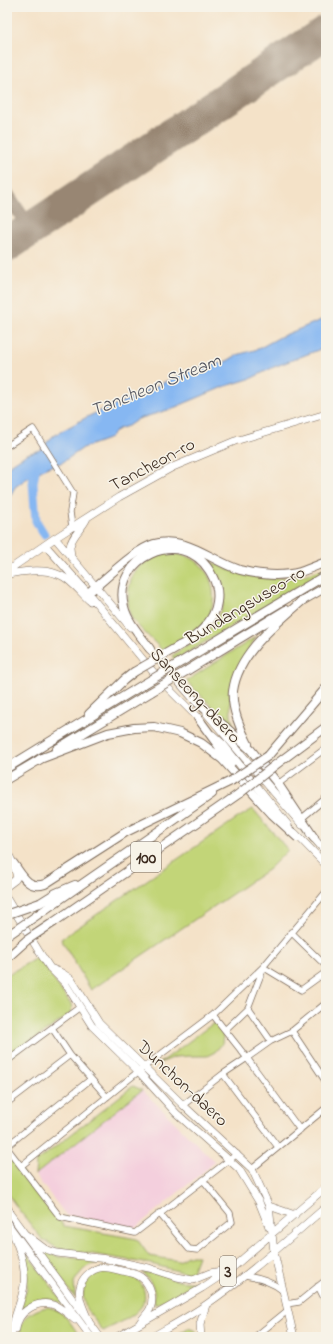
<svg xmlns="http://www.w3.org/2000/svg" width="333" height="1344" viewBox="0 0 333 1344" font-family="'Indie Flower',sans-serif">
  <rect width="100%" height="100%" fill="#f7f3e8"/>
  <filter id="ink" filterUnits="userSpaceOnUse"><feTurbulence type="fractalNoise" baseFrequency=".025" numOctaves="2"/><feDisplacementMap in="SourceGraphic" scale="8" xChannelSelector="R" yChannelSelector="G"/><feConvolveMatrix kernelMatrix="1 2 1 2 8 2 1 2 1" color-interpolation-filters="sRGB"/></filter>
  <filter id="wash" filterUnits="userSpaceOnUse"><feTurbulence type="fractalNoise" baseFrequency=".012" numOctaves="4" result="noise"/><feDisplacementMap in="SourceGraphic" scale="16" xChannelSelector="R" yChannelSelector="G"/><feGaussianBlur stdDeviation="0.9" result="paint"/><feColorMatrix in="noise" values="0 0 0 0 0 0 0 0 0 0 0 0 0 0 0 0 0 1.4 0 .05"/><feComposite in="paint" operator="in"/></filter>
  <g filter="url(#wash)">
    <rect width="100%" height="100%" fill="#f4e2c8"/>
    <path fill="#f4cfdd" d="M142,1090L215,1162L135,1228L66,1215L35,1175Z"/>
    <path fill="#c2d578" stroke="#7e804b" d="M167,552C176,554 185,555 193,559C215,572 220,604 204,623C193,635 177,643 163,651C153,640 141,630 132,619C129,614 128,604 128,598C130,568 141,562 167,552Z
      M211,562C238,574 266,582 296,577C306,575 316,571 326,568V570L175,660L172,656L213,626L223,606V589Z
      M257,636L250,647L230,693L231,716L234,728L186,681Z
      M253,809L288,850L269,869L91,990L61,939L236,819Z
      M38,957L72,1006L70,1014L7,1059V975Z
      M215,1022L222,1032L223,1036L222,1044L215,1052L207,1056H191L175,1057L160,1063Z
      M133,1086L142,1090L35,1175L36,1162Z
      M7,1153L64,1226L137,1239L149,1256L179,1261L187,1256H198L192,1272L189,1274L151,1264L57,1248L42,1239L19,1210L7,1193Z
      M23,1248L65,1305C43,1295 38,1296 20,1311L27,1288V1266Z
      M39,1248L60,1257H67L105,1262C87,1264 84,1267 74,1282L75,1298Z
      M102,1269C112,1272 123,1273 133,1277C138,1279 143,1285 144,1291C150,1312 118,1323 103,1331C92,1316 77,1302 86,1283C89,1275 95,1272 102,1269Z
      M143,1273H158L179,1281L196,1283L158,1304H154C156,1290 153,1284 143,1273Z
      M48,1307C65,1311 71,1324 80,1337H21C17,1320 33,1309 48,1307Z
      M188,1328L196,1331V1337H174Z"/>
    <path fill="#86b7f2" stroke="#607088" d="M326,318V347L274,367L252,378L223,387L171,409L138,419L128,426L118,429L108,439L83,448L63,462L48,467L26,479L15,487L7,502V467L27,454L40,450L53,436L87,417L108,407L118,404L186,372L196,371L201,367L218,364L227,361L237,355L258,349L280,337Z"/>
    <g fill="none" stroke-linecap="round" stroke-linejoin="round">
      <path stroke="#86b7f2" stroke-width="9" d="M36,466L33,483L36,521L44,534"/>
      <path stroke="#988673" stroke-width="14" d="M7,194L31,230"/>
      <path stroke="#988673" stroke-width="34" d="M7,245L326,32"/>
    </g>
  </g>
  <g filter="url(#ink)">
    <g fill="none" stroke-linecap="round" stroke-linejoin="round">
      <g stroke="#7c6a5a" stroke-width="7">
        <path id="minor" d="M7,446L33,429L73,493L70,512L72,527
          M278,784L326,748
          M301,819L326,798
          M291,932L326,966
          M263,967L301,990L326,972
          M248,1008L271,1041
          M213,1015L247,1058L300,1130
          M52,1028L70,1055L107,1097
          M225,1030L248,1008L263,969
          M292,1031L326,1082
          M7,1061L80,1007
          M223,1074L278,1147
          M7,1103L70,1055
          M183,1105L223,1074L247,1058L271,1041L292,1031L326,1003
          M7,1146L91,1079
          M7,1148L60,1217L135,1233L237,1154
          M21,1166L144,1067L213,1015L263,967L326,892
          M252,1169L326,1108
          M159,1213L189,1249L197,1250L232,1222L230,1213L203,1180
          M245,1276C259,1278 271,1281 282,1290
          M318,1286L326,1302
          M286,1304L299,1302L326,1280
          M255,1337L287,1311"/>
      </g>
      <g stroke="#7c6a5a" stroke-width="8">
        <path id="major" d="M55,538L130,627
          M45,545L88,593L159,679L201,721
          M71,557C71,554 70,550 70,547C71,536 83,528 87,518
          M7,571L55,538L119,497L173,467L235,441L326,414
          M7,574C22,572 42,568 57,574C70,578 80,592 90,601
          M146,645L197,703
          M207,714L302,825
          M213,735L223,744L288,825
          M295,833L326,865
          M310,834L326,852
          M7,851L13,863L17,877L15,880L7,886
          M7,899L40,953L50,968L65,983L92,1026L139,1072L176,1113L239,1169L259,1202L269,1227
          M50,968L62,973L71,979L99,1023L183,1105L252,1169L269,1206L274,1252L294,1337
          M269,1206L295,1215
          M8,1211L100,1337
          M7,1223L91,1337
          M25,1234L45,1249L57,1253L107,1259L149,1268L177,1277L193,1280L210,1273L227,1270
          M90,1324C86,1313 77,1299 80,1287C81,1283 83,1279 86,1276C98,1264 107,1267 122,1271C127,1272 133,1273 137,1275C149,1280 155,1297 150,1309C147,1314 142,1319 139,1324
          M16,1329C18,1310 38,1300 54,1305C62,1308 69,1315 75,1320
          M11,1337C12,1318 22,1303 24,1285C26,1268 20,1251 14,1236
          M117,1337L202,1288L231,1269L326,1187
          M152,1337C171,1326 190,1316 207,1304C249,1275 287,1240 326,1207
          M201,1337L200,1324L206,1305"/>
      </g>
      <g stroke="#7c6a5a" stroke-width="10">
        <path id="highway" d="M88,593C106,579 134,550 154,544C186,535 211,561 240,570C258,575 282,577 300,572C309,569 318,565 326,562
          M300,602L326,587
          M150,649C141,636 128,623 124,607C111,558 181,526 209,570C215,580 219,589 217,602C215,621 196,638 179,646
          M181,662L326,575
          M188,670L286,610
          M195,700L251,750L278,784L314,838
          M89,714L124,680L134,672
          M198,718L231,763
          M248,744C241,731 231,707 233,691C238,653 276,624 303,600
          M57,749L151,692
          M268,756L326,688
          M40,759L108,733L134,728L154,727L180,733L201,743L222,759L272,814L297,837
          M274,766L326,727
          M7,768L144,684
          M7,779L44,757
          M13,863C22,875 28,890 45,884L126,832L231,781
          M40,903L56,893L75,885
          M46,909L212,794
          M54,922L240,793
          M7,936L20,927
          M7,958L27,940
          M7,1209L8,1211"/>
      </g>
      <use href="#minor" stroke="#fff" stroke-width="5.5"/>
      <use href="#major" stroke="#fff" stroke-width="7"/>
      <use href="#highway" stroke="#fff" stroke-width="8"/>
      <g stroke="#7c6a5a" stroke-width="10" stroke-linecap="butt">
        <path id="highway-bridge" d="M134,672L179,646
          M144,684L181,662
          M151,692L188,670
          M231,781L268,756
          M240,793L274,766
          M11,913L40,903
          M20,927L46,909
          M27,940L54,922"/>
      </g>
      <use href="#highway-bridge" stroke="#fff" stroke-width="8"/>
    </g>
  </g>
  <g text-anchor="middle" stroke-width="3" stroke-linejoin="round" paint-order="stroke">
    <g fill="#f7f3e8" stroke="#73665b" stroke-width="1">
      <rect x="131" y="842" width="30" height="30" rx="3"/>
      <rect x="220" y="1256" width="16" height="30" rx="3"/>
    </g>
    <g font-size="17" font-weight="bold" fill="#3b2a1e">
      <text x="146" y="863">100</text>
      <text x="228" y="1277">3</text>
    </g>
    <g font-size="18" fill="#3b2a1e" stroke="#f7f3e8">
      <text transform="translate(152 464) rotate(-28)" y="6">Tancheon-ro</text>
      <text transform="translate(245 605) rotate(-31)" y="6">Bundangsuseo-ro</text>
      <text transform="translate(196 695) rotate(47)" y="6">Sanseong-daero</text>
      <text transform="translate(183 1083) rotate(43)" y="6">Dunchon-daero</text>
    </g>
    <g font-size="19" font-style="italic" fill="#52545e" stroke="#f7f3e8">
      <text transform="translate(155 384) rotate(-22)" y="7">Tancheon Stream</text>
    </g>
  </g>
  <rect width="333" height="1344" fill="none" stroke="#f7f3e8" stroke-width="24"/>
</svg>
